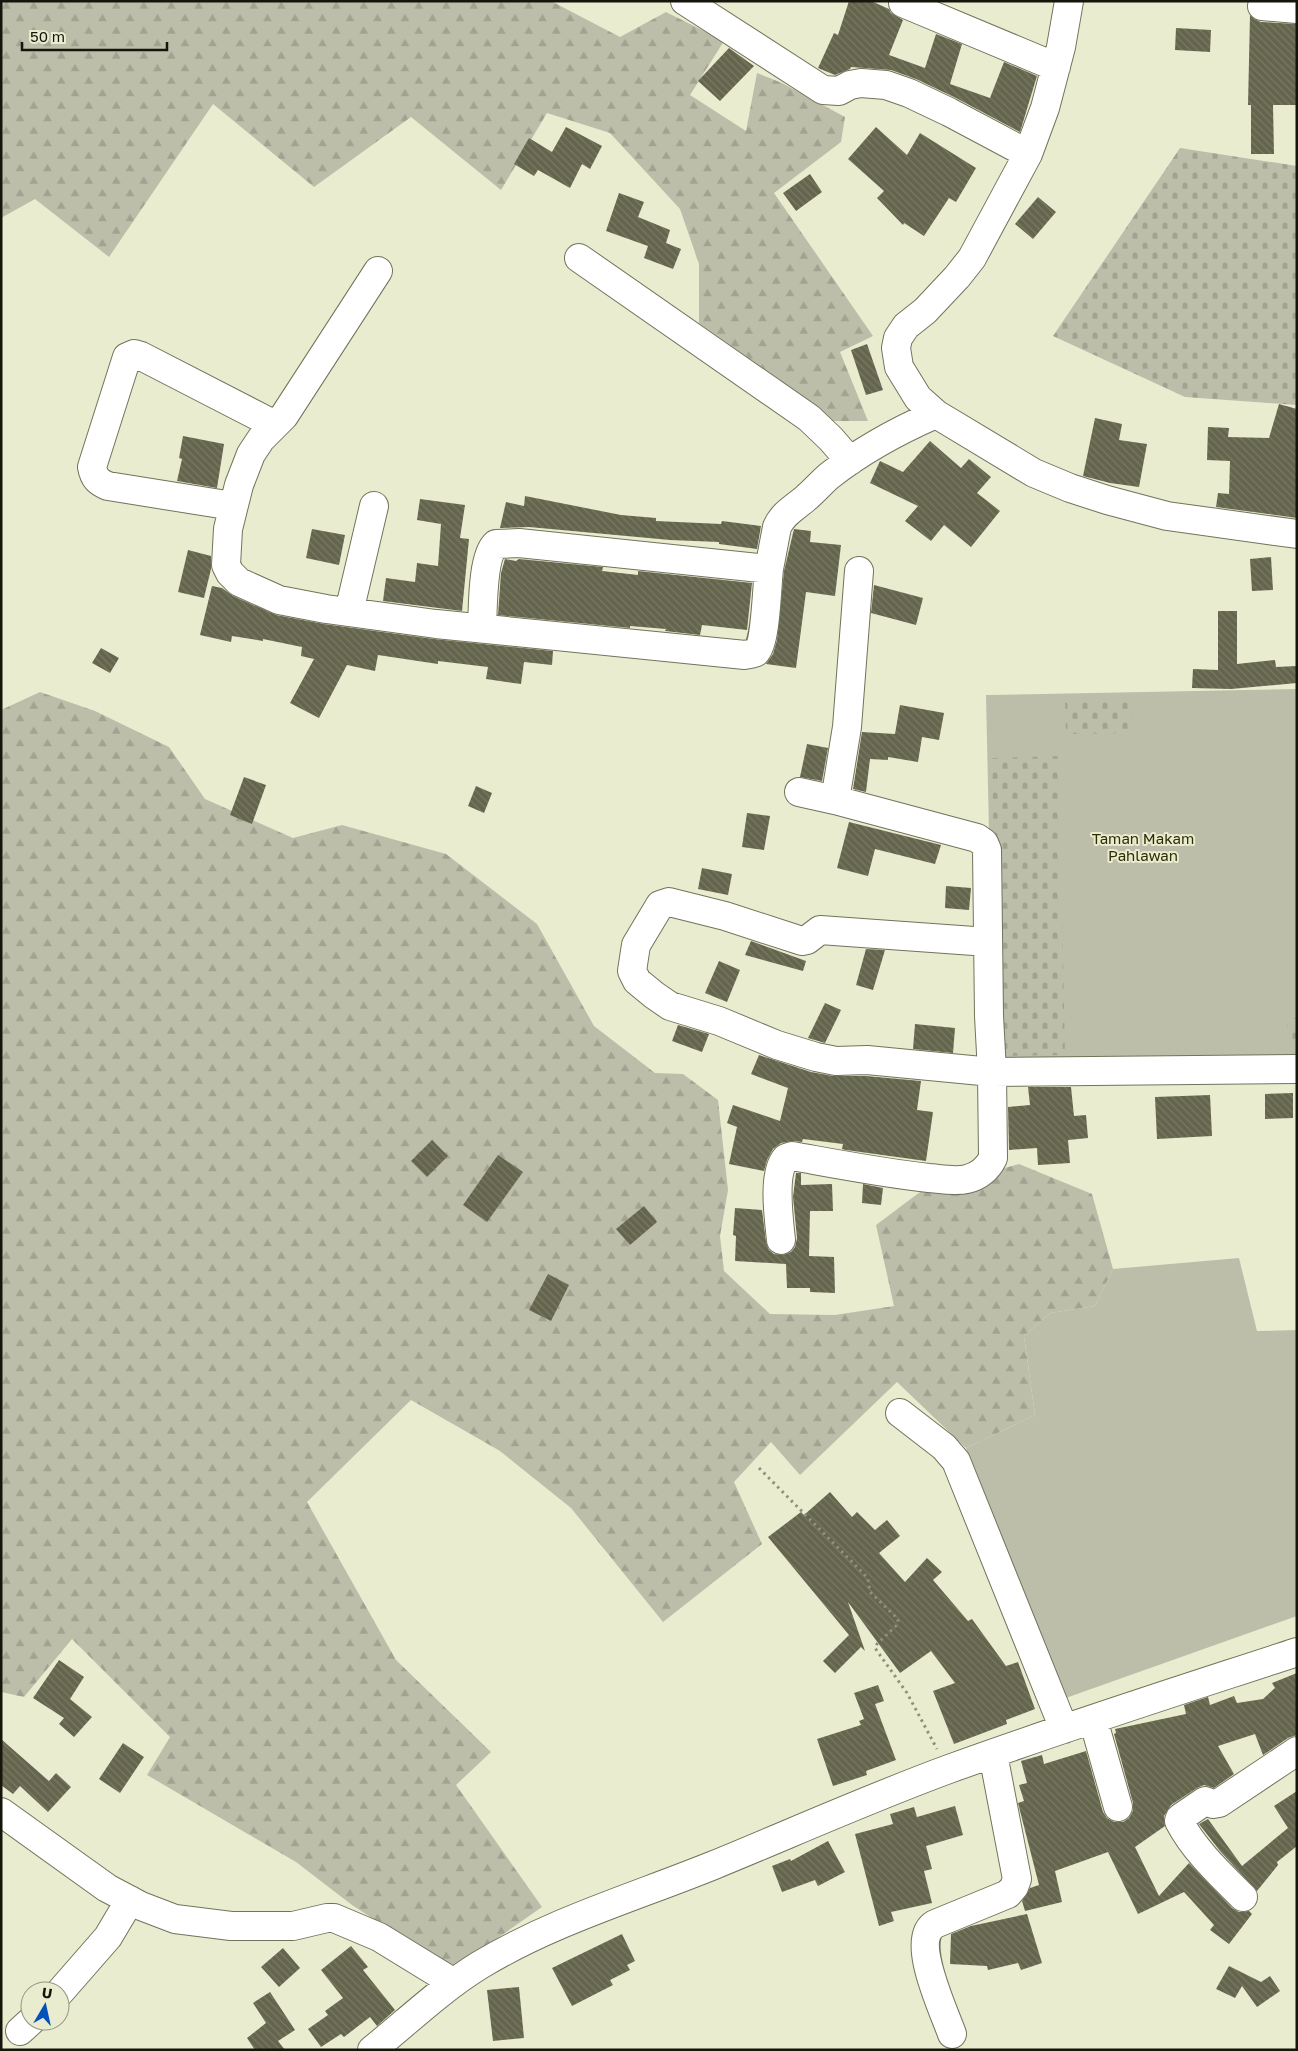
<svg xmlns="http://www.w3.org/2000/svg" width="1298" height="2051" viewBox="0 0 1298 2051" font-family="'Golos Text',sans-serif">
  <defs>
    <pattern id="forest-firs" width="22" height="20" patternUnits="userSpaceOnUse" patternTransform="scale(1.25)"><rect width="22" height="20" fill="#bdbeaa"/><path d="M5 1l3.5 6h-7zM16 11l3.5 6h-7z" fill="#a2a291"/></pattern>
    <pattern id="cemetery-stones" width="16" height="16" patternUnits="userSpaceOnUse" patternTransform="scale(1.25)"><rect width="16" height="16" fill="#bdbeaa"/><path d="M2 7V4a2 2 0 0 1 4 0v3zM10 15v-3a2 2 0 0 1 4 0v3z" fill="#a2a291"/></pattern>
    <pattern id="building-back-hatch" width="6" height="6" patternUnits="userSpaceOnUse" patternTransform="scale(1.25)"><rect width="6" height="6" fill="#64654c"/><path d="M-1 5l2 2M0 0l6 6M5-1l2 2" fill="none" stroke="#797a66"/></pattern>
  </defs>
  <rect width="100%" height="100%" fill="#eaecd0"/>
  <path fill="#bdbeaa" d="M1297,689V1055L994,1061L986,695Z
    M1239,1258L1257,1331L1297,1330V1616L1063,1699L966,1448L1035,1415L1024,1336L1050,1313L1095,1306L1113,1269Z"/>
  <path fill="url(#forest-firs)" d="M1,1H551L620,37L666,12L724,41L690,95L746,131L757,73L782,83L845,117L841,142L774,193L873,336L840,352L868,421H826L779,379L699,323V264L680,209L610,133L547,113L501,190L411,117L314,187L213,104L109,257L35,199L1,218Z
    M40,692L95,711L169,747L205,799L293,838L342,825L446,854L537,924L594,1026L655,1073L683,1074L718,1100L728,1190L720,1236L724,1271L770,1314L835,1315L894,1306L876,1225L920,1192L1019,1164L1092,1194L1113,1269L1095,1306L1050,1313L1024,1336L1035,1415L966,1448L897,1382L800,1475L771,1442L734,1482L762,1544L663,1622L571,1508L500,1451L411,1400L307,1502L396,1660L491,1752L456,1785L542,1907L452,1970L352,1905L296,1862L147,1775L170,1737L72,1639L24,1697L1,1692V710Z"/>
  <path fill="url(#cemetery-stones)" d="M1180,148L1297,166V405L1185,397L1053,336Z
    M1132,700L1133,733L1066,734L1065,701Z
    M1059,756L1065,1055L998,1056L992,758Z
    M1297,1018V1052L1289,1053L1287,1019Z"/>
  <path fill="url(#building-back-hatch)" d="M849,1H871L889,9L891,13L903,20L889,55L925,68L936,34L962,44L950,84L990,98L1004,62L1037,76L1020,132L956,98L916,79L891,70L851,67L850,69L835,75L818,68L834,33L838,35Z
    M1250,15L1254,19L1261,22L1297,24V105H1273L1274,154H1251V105H1248Z
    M1176,28L1211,30L1210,52L1175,50Z
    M729,48L754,66L720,101L698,81Z
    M566,127L602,146L590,169L582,164L570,188L538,170L534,176L514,164L529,138L552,152Z
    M876,127L907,155L920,133L976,168L956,202L949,198L924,236L904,223L903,225L877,198L884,191L848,159Z
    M810,174L822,192L796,211L783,193Z
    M619,193L644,202L638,217L670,230L666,243L681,249L673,269L644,258L648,246L606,231Z
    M1038,197L1056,212L1033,239L1015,224Z
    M867,344L883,390L866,395L851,350Z
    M1279,404L1297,409V518L1216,507L1218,493L1229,494L1230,461L1207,460L1208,427L1229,428L1228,437L1269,438Z
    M1095,418L1122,424L1119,440L1147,444L1139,487L1110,483L1083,476Z
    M183,436L224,444L217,488L177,481L182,459L179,458Z
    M930,441L961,468L969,459L991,477L977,493L1000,511L971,547L944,525L931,541L905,521L918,506L870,483L880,461L903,472Z
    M525,496L621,515L656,518V521L721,524L722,521L761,526L757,549L719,544V542L670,540L529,527L500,528L506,502L524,506Z
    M420,499L465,505L460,538L469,539L462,611L383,601L386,578L415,582L417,563L438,566L441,524L417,520Z
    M312,529L345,535L339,565L306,558Z
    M794,529L811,531L810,542L841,545L835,596L806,592L796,668L766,664L773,654L777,640L784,571Z
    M188,550L211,556V569L204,598L178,592Z
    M1271,557L1273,590L1252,591L1250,559Z
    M505,559L516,561L519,559L603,567L602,571L638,575V571L752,583L747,630L702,625L700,635L665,631L666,629L630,626V628L498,615L501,573Z
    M874,585L923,598L916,625L871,613Z
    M212,586L222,588L233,596L276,615L324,624L434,639L553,651L552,665L524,662L521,684L486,679L488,667L438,661V664L378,655L375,671L347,665L319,718L290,703L314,659L301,656L302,647L263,639V641L232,636L231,642L200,635Z
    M1218,611H1237V664L1275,660L1276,667L1297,666V683L1231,689L1192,688L1193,669L1218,670Z
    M101,648L119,658L110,673L92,663Z
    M900,705L944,713L939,740L922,737L918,762L888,757V760L870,759L866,792L853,789L862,732L895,734Z
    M807,744L828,748L822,781L800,777Z
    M244,777L266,785L252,824L230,815Z
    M476,786L492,793L484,813L468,806Z
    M747,813L770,816L764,850L742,847Z
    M849,822L941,845L935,864L875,849L868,876L837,868Z
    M702,868L732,874L728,895L698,889Z
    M946,886L971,888L969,910L945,908Z
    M751,941L806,961L803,971L745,955Z
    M866,949L885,950L873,990L856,985Z
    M719,961L740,970L727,1002L705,993Z
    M825,1003L841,1010L825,1043L808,1038Z
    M915,1024L955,1028L953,1053L913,1049Z
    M678,1025L709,1034L702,1052L672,1041Z
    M759,1055L811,1072L833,1076H866L921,1081L917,1110L933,1112L926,1161L846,1150L842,1149L843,1144L803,1139L802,1142L794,1141L781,1143L773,1149L767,1160L764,1171L729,1164L737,1127L727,1123L733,1105L780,1121L788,1088L751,1074Z
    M1028,1087H1071L1074,1116L1086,1115L1088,1138L1068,1140L1070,1163L1038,1165L1037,1148L1009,1150L1008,1107L1030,1105Z
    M1293,1093V1118L1265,1119V1094Z
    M1210,1095L1212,1136L1157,1139L1155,1097Z
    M432,1140L448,1156L427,1177L411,1161Z
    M498,1155L523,1172L487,1222L463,1205Z
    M796,1173H801V1185L832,1184L833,1211H810L809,1256L834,1257L835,1293L810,1292V1288H787L786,1264L735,1261L736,1236L733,1235L735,1208L762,1210L766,1242L769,1250L774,1254L783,1255L791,1252L795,1247L797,1238L793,1197Z
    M863,1184L883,1188L881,1205L862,1203Z
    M644,1206L657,1222L630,1245L616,1229Z
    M548,1274L569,1285L551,1321L529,1310Z
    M830,1492L852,1517L857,1512L875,1530L887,1520L900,1536L879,1553L905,1582L927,1558L942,1572L933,1580L968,1621L972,1619L1006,1666L1018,1662L1035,1709L1006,1720L1007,1724L954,1744L933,1691L955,1683L931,1651L900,1673L848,1602L865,1651L861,1647L835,1673L823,1661L849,1635L768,1537L801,1512L804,1515Z
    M59,1660L84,1677L70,1699L92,1717L74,1737L59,1724L64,1718L33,1698Z
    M1297,1673V1735L1288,1738L1263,1755L1255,1734L1218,1746L1234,1774L1214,1788L1204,1785L1197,1788L1171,1805L1164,1816L1165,1826L1135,1847L1159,1896L1189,1863L1232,1908L1239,1912L1249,1911L1252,1914L1229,1944L1210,1930L1214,1925L1184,1892L1138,1914L1108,1852L1055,1871L1062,1902L1025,1911L1022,1901L1030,1888L1039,1885L1018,1803L1024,1801L1019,1785L1027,1783L1021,1761L1042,1755L1044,1764L1086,1751L1103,1812L1107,1818L1114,1822H1123L1129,1818L1133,1811V1803L1114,1734L1116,1733L1115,1729L1186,1714L1184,1705L1208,1697L1210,1705L1234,1696L1237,1703L1263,1699L1275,1688L1272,1683Z
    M878,1685L884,1701L875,1704L896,1760L866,1771L867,1775L833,1786L817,1739L861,1725L859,1721L864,1719L854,1693Z
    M1,1739L49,1781L56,1773L71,1787L48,1812L20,1786L13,1794L1,1785Z
    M123,1743L144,1757L120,1793L99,1779Z
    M1297,1791V1846L1277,1862L1278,1865L1257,1891L1220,1851L1199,1824L1208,1819L1242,1866L1288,1828L1274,1806Z
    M955,1806L963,1835L926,1846L932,1869L924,1871L932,1903L891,1912L894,1921L879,1926L855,1834L893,1824L890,1814L914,1807L917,1817Z
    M828,1841L845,1872L818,1886L815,1880L782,1892L772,1866L790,1859L791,1861Z
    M1027,1914L1042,1963L1021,1970L1018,1963L988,1970L987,1966L950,1964L951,1934L971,1926Z
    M622,1934L635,1961L627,1965L630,1970L610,1980L613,1985L572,2006L552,1968Z
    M351,1946L368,1967L363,1970L395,2010L377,2026L370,2017L344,2037L341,2034L321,2047L308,2029L328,2015L325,2011L343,1998L321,1970Z
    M283,1948L300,1968L279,1987L261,1967Z
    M1227,1965L1261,1982L1270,1976L1280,1991L1257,2007L1242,1986L1235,1998L1216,1989L1229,1966Z
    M519,1987L524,2038L493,2041L487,1990Z
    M270,1992L295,2030L278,2041L285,2050H255L247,2038L266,2023L253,2003Z"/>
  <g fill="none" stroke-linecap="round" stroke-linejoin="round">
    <g stroke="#72735b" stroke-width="30">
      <path id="minor" d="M685,1L823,90L839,91L850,85L861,83L886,85L909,93L949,112L1028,154
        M1069,1L1061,47L1045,108L1028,154L972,258L957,277L925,311L906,326L898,338L896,348L899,367L918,398L936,414L1034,473L1070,488L1107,500L1167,516L1297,534
        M903,3L1056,67
        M1262,6L1297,9
        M579,258L809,418L831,439L850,461
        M378,271L284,416L261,439L251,454L239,485L228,529L226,565L230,573L239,582L279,600L326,609L436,624L745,655C749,654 753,654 756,652C766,643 767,584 769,569
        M233,506L108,486C98,482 94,478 92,467L127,357L134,354L141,356L275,425
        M349,612L374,506
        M482,628C483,609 482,556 496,544L519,543L769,569L777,527C783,513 796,507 807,497C814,491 821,483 829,476C862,450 897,431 936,414
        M835,800L847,727L859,571
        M988,942L820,930L807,940L802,941L725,916L669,902L660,905L636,945L632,971L637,981L654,995L670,1006L719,1021L777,1045L816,1057L836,1061L867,1060L992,1072L1297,1069
        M781,1240C779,1220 772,1173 786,1158L792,1156C837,1164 883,1173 929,1178C941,1179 955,1182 967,1179C979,1176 988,1168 993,1158L992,1072L989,1016L987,850L984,843L977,838L835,800L799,792
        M900,1413L944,1447L956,1461L1064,1729
        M1093,1719L1118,1807
        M1,1812L107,1888L141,1906L175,1919L231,1926H293L327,1918H334L379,1937L454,1983
        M1243,1897C1220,1874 1194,1850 1179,1821L1180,1818L1205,1801L1213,1804L1219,1803L1297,1751
        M60,1992L108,1937L130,1900
        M20,2031L31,2021
        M952,2034C944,2011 909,1939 935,1924L1008,1894L1014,1887L1017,1879L993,1754
        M372,2050C407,2022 441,1989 480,1965C553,1921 635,1897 714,1865C792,1833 870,1798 949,1769C1064,1727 1181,1690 1297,1652"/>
    </g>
    <path stroke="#90917c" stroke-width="3" stroke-dasharray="2.5 4" stroke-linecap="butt" d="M759,1468L864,1574L868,1579L870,1592L898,1619V1624L877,1644L875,1648L907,1693L937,1749"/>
    <use href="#minor" stroke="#fff" stroke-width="28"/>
  </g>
  <g text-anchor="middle" stroke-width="4" stroke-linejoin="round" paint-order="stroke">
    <g font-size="15" fill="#2d2d04" stroke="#eaecd0">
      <text x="1143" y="844">Taman Makam<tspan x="1143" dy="17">Pahlawan</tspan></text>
    </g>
  </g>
  <rect width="1298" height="2051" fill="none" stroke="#15150b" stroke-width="5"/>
  <g transform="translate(45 2006) rotate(9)"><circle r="24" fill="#eaecd0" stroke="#959681"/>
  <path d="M0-4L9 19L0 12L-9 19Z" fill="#0351bb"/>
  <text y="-8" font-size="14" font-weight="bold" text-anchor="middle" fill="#15150b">U</text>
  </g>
  <path d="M22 42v8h145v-8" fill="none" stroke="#15150b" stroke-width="2.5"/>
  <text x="30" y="42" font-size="15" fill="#15150b" stroke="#eaecd0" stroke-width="4" paint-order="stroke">50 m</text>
</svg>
